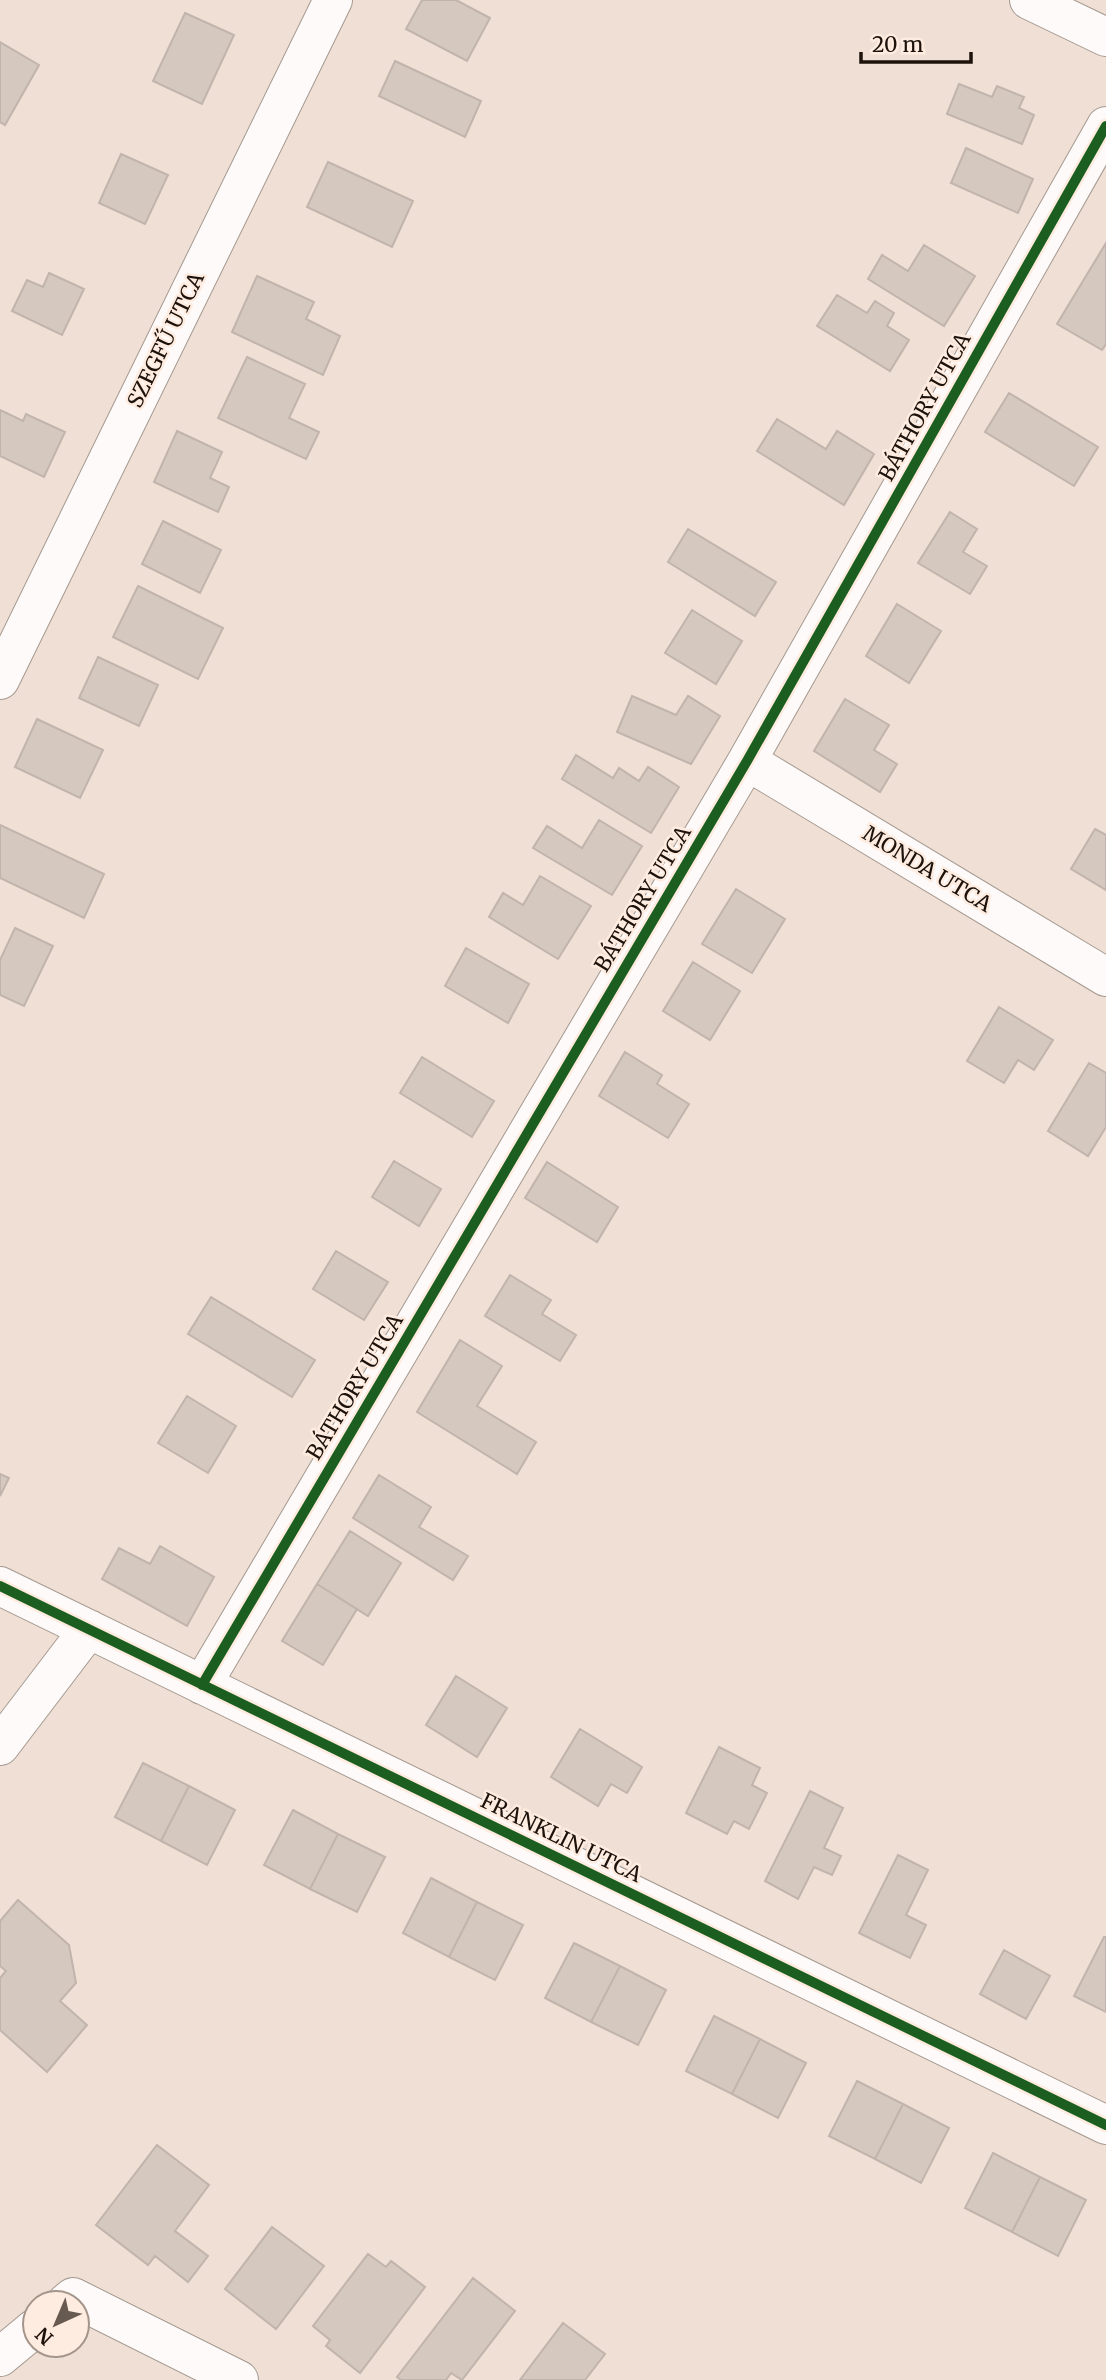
<svg xmlns="http://www.w3.org/2000/svg" width="1106" height="2380" viewBox="0 0 1106 2380" font-family="Merriweather,serif">
  <rect width="100%" height="100%" fill="#efdfd4"/>
  <path fill="#d5c8bf" stroke="#c1b4ac" stroke-width="2" d="M422,0H456L490,18L467,61L406,29Z
    M185,13L234,35L202,104L153,81Z
    M0,42L39,65L5,125L0,122Z
    M395,61L481,101L465,137L379,96Z
    M959,84L992,97L997,86L1024,97L1019,108L1034,115L1022,144L947,114Z
    M966,148L1033,179L1018,213L951,183Z
    M121,154L168,175L145,224L99,203Z
    M328,162L413,201L392,247L307,207Z
    M1106,243V344L1102,350L1057,324Z
    M924,245L975,276L944,326L868,279L882,255L908,271Z
    M49,273L84,289L62,335L12,311L27,280L43,287Z
    M257,276L314,302L306,319L340,336L323,375L232,332Z
    M837,295L867,313L875,301L894,313L887,326L909,340L890,371L817,326Z
    M247,357L305,384L289,418L319,432L306,459L218,418Z
    M1009,393L1098,447L1074,486L985,432Z
    M0,410L23,421L26,414L65,432L44,477L0,456Z
    M777,419L826,449L837,431L874,454L844,505L757,451Z
    M177,431L222,452L210,478L229,487L218,512L154,482Z
    M950,512L977,529L963,552L987,566L970,594L918,563Z
    M163,521L221,550L200,593L142,564Z
    M688,529L776,582L755,616L668,562Z
    M138,586L223,628L198,679L113,637Z
    M897,604L941,631L909,683L866,656Z
    M692,610L742,641L716,684L665,653Z
    M98,657L158,685L139,726L79,698Z
    M632,696L676,715L688,696L720,716L691,764L617,732Z
    M845,699L889,725L874,750L897,764L880,792L814,751Z
    M37,719L103,750L80,798L15,767Z
    M576,755L613,778L619,768L639,781L648,767L679,787L651,833L562,779Z
    M599,820L642,846L612,895L533,848L547,826L582,848Z
    M0,825L104,874L84,918L0,878Z
    M1095,829L1106,835V890L1071,869Z
    M540,876L591,906L558,959L489,917L503,893L523,905Z
    M736,889L785,919L752,973L702,944Z
    M15,928L53,946L24,1006L0,995V960Z
    M466,948L529,984L508,1023L445,986Z
    M693,962L740,991L710,1040L663,1011Z
    M999,1007L1053,1040L1034,1070L1018,1060L1004,1083L967,1061Z
    M625,1052L662,1075L657,1084L689,1104L668,1138L599,1096Z
    M422,1057L494,1101L472,1137L400,1093Z
    M1089,1063L1106,1073V1127L1088,1156L1048,1131Z
    M394,1161L441,1189L419,1226L372,1197Z
    M547,1162L618,1207L597,1242L525,1198Z
    M336,1251L388,1282L364,1320L313,1289Z
    M510,1275L551,1300L542,1314L576,1335L560,1361L485,1316Z
    M211,1297L315,1360L292,1397L188,1334Z
    M460,1340L502,1366L477,1406L536,1442L517,1474L417,1412Z
    M187,1396L236,1426L208,1473L158,1443Z
    M0,1474L9,1478L0,1496Z
    M379,1475L431,1507L419,1527L468,1556L453,1580L353,1518Z
    M350,1531L401,1563L368,1616L317,1584Z
    M160,1546L214,1577L187,1626L102,1579L119,1548L150,1564Z
    M317,1584L357,1609L323,1665L282,1641Z
    M456,1676L507,1708L477,1757L426,1725Z
    M580,1729L642,1767L627,1793L611,1784L598,1806L551,1777Z
    M719,1747L760,1768L752,1785L767,1793L749,1829L734,1821L727,1834L686,1813Z
    M143,1763L189,1786L161,1841L115,1817Z
    M189,1786L235,1810L207,1865L161,1841Z
    M810,1791L843,1808L824,1848L841,1856L832,1875L814,1867L798,1899L765,1881Z
    M293,1810L338,1834L310,1889L264,1865Z
    M338,1834L385,1857L357,1912L310,1889Z
    M898,1855L928,1870L906,1915L926,1925L910,1958L859,1933Z
    M431,1878L477,1902L449,1957L403,1933Z
    M18,1900L69,1945L76,1983L60,2001L87,2025L47,2072L0,2030V1978L6,1971L0,1966V1921Z
    M477,1902L523,1925L495,1980L449,1957Z
    M1104,1937H1106V2012L1074,1996Z
    M574,1943L620,1966L591,2022L545,1998Z
    M1004,1950L1050,1976L1026,2019L980,1994Z
    M620,1966L666,1990L638,2045L591,2022Z
    M714,2016L760,2039L732,2094L686,2071Z
    M760,2039L806,2063L778,2118L732,2094Z
    M857,2081L903,2104L875,2159L829,2136Z
    M903,2104L949,2128L921,2183L875,2159Z
    M157,2145L209,2185L175,2231L208,2256L188,2282L155,2256L148,2265L96,2225Z
    M993,2153L1040,2177L1012,2232L965,2208Z
    M1040,2177L1086,2200L1058,2256L1012,2232Z
    M272,2227L324,2266L276,2329L225,2289Z
    M368,2254L386,2267L391,2261L425,2287L360,2373L326,2346L330,2340L313,2326Z
    M473,2278L515,2311L462,2380L451,2373L446,2380H401L397,2377Z
    M563,2323L605,2354L585,2380H520Z"/>
  <g fill="none" stroke-linecap="round" stroke-linejoin="round">
    <g stroke="#a59990" stroke-width="40">
      <path id="street" d="M1029,0L1106,37
        M0,680L333,0
        M747,761L1106,977
        M0,1586L1106,2125
        M202,1685L747,761L1106,126
        M0,1746L89,1629
        M66,2303L73,2297L239,2380
        M0,2357L35,2328"/>
    </g>
    <use href="#street" stroke="#fdfaf9" stroke-width="38"/>
    <g stroke="#ffece0" stroke-width="15">
      <path id="cycleway" d="M0,1586L1106,2125
        M202,1685L747,761L1106,126"/>
    </g>
    <use href="#cycleway" stroke="#1b5e20" stroke-width="10"/>
  </g>
  <g text-anchor="middle" stroke-width="5" stroke-linejoin="round" paint-order="stroke">
    <g font-size="21" fill="#1c120b" stroke="#ffece0">
      <text transform="translate(166 340) rotate(-64)" y="7">SZEGFŰ UTCA</text>
      <text transform="translate(925 407) rotate(-61)" y="7">BÁTHORY UTCA</text>
      <text transform="translate(927 869) rotate(31)" y="7">MONDA UTCA</text>
      <text transform="translate(643 899) rotate(-59)" y="7">BÁTHORY UTCA</text>
      <text transform="translate(355 1387) rotate(-59)" y="7">BÁTHORY UTCA</text>
      <text transform="translate(561 1838) rotate(26)" y="7">FRANKLIN UTCA</text>
    </g>
  </g>
  <g transform="translate(56 2324) rotate(224)"><circle r="33" fill="#ffece0" stroke="#a4958b" stroke-width="2"/>
  <path d="M0-5L12 26L0 18L-12 26Z" fill="#665a51"/>
  <text y="-10" font-size="19" font-weight="bold" text-anchor="middle" fill="#1c120b">N</text>
  </g>
  <path d="M861 52v10h110v-10" fill="none" stroke="#1c120b" stroke-width="3.5"/>
  <text x="872" y="52" font-size="21" fill="#1c120b" stroke="#ffece0" stroke-width="5" paint-order="stroke">20 m</text>
</svg>
